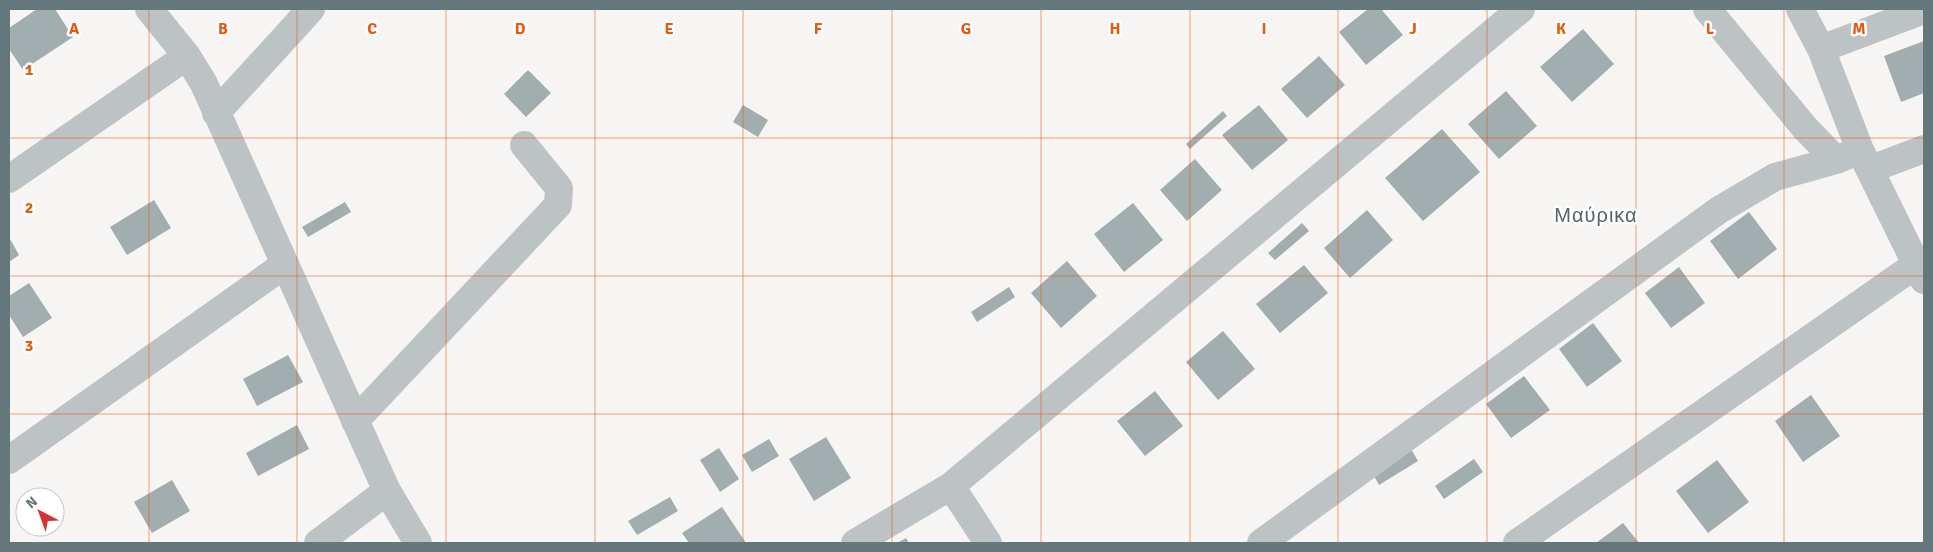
<svg xmlns="http://www.w3.org/2000/svg" width="1933" height="552" viewBox="0 0 1933 552" font-family="Signika,sans-serif">
  <rect width="100%" height="100%" fill="#f6f5f3"/>
  <path fill="#a2adb0" d="M37,9H55L73,37L23,70L9,49V28Z
    M1368,9H1381L1403,35L1366,65L1339,32Z
    M1583,29L1614,64L1572,102L1540,67Z
    M1924,41V93L1901,102L1884,56Z
    M1319,56L1345,85L1307,118L1281,89Z
    M528,70L551,93L526,117L504,94Z
    M1506,91L1537,126L1499,159L1468,124Z
    M743,105L768,120L758,137L733,122Z
    M1259,105L1288,140L1252,170L1222,135Z
    M1223,111L1227,116L1190,149L1186,144Z
    M1442,129L1480,172L1423,221L1385,178Z
    M1195,159L1222,190L1187,221L1160,190Z
    M154,200L171,228L127,255L110,227Z
    M345,202L351,212L308,237L302,227Z
    M1133,203L1163,240L1124,272L1094,234Z
    M1367,210L1393,240L1350,278L1324,248Z
    M1749,212L1777,249L1738,279L1710,241Z
    M1302,223L1309,231L1275,260L1268,253Z
    M9,237L19,255L9,262Z
    M1067,261L1097,296L1061,328L1031,293Z
    M1304,265L1328,293L1280,333L1256,304Z
    M1679,267L1705,303L1671,328L1645,293Z
    M29,283L52,318L23,337L9,315V296Z
    M1009,287L1015,297L977,322L971,312Z
    M1593,323L1622,361L1587,387L1559,349Z
    M1223,331L1255,369L1218,400L1186,362Z
    M288,355L303,382L257,406L243,379Z
    M1524,376L1550,410L1511,438L1486,404Z
    M1155,391L1183,426L1145,456L1117,421Z
    M1811,395L1840,436L1803,462L1775,421Z
    M297,425L309,449L258,476L246,453Z
    M826,437L851,478L814,501L789,459Z
    M769,439L779,456L752,472L742,455Z
    M719,448L739,479L720,492L700,460Z
    M1411,449L1418,461L1379,485L1372,472Z
    M1474,459L1483,472L1444,499L1435,486Z
    M1717,460L1749,502L1708,533L1676,491Z
    M172,480L190,511L152,533L134,502Z
    M670,497L678,511L637,535L628,521Z
    M722,507L746,543H689L682,533Z
    M1623,523L1639,543H1596Z
    M906,538L909,543H897Z"/>
  <g fill="none" stroke-linecap="round" stroke-linejoin="round">
    <path stroke="#bdc3c5" stroke-width="28" d="M149,9L187,56L204,84L387,491L418,543
      M1707,9L1805,128L1836,160L1860,150L1924,280
      M1800,9L1821,49
      M216,113L311,9
      M1860,150L1821,49L1924,10
      M1871,169L1924,149
      M9,179L187,56
      M355,421L558,205L559,188L524,145
      M9,460L284,265
      M951,486L988,543
      M318,543L387,491
      M855,543L951,486L1521,9
      M1261,543L1719,210L1775,177L1836,160
      M1517,543L1917,264"/>
  </g>
  <path fill="none" stroke="#e8590c" stroke-width="1" stroke-opacity="0.55" d="M149,9V543M297,9V543M446,9V543M595,9V543M743,9V543M892,9V543M1041,9V543M1190,9V543M1338,9V543M1487,9V543M1636,9V543M1784,9V543M9,138H1924M9,276H1924M9,414H1924"/>
  <g text-anchor="middle" stroke-width="5" stroke-linejoin="round" paint-order="stroke">
    <g font-size="20" letter-spacing="1" fill="#546468" stroke="#fff">
      <text x="1596" y="222">Μαύρικα</text>
    </g>
  </g>
  <g font-size="16" text-anchor="middle" font-weight="bold" fill="#e8590c" stroke="#fff" stroke-width="5" stroke-linejoin="round" paint-order="stroke">
    <text x="74" y="34">A</text>
    <text x="223" y="34">B</text>
    <text x="372" y="34">C</text>
    <text x="520" y="34">D</text>
    <text x="669" y="34">E</text>
    <text x="818" y="34">F</text>
    <text x="966" y="34">G</text>
    <text x="1115" y="34">H</text>
    <text x="1264" y="34">I</text>
    <text x="1413" y="34">J</text>
    <text x="1561" y="34">K</text>
    <text x="1710" y="34">L</text>
    <text x="1859" y="34">M</text>
    <text x="29" y="75">1</text>
    <text x="29" y="213">2</text>
    <text x="29" y="351">3</text>
  </g>
  <rect width="1933" height="552" fill="none" stroke="#63777c" stroke-width="20"/>
  <g transform="translate(40 512) rotate(319)"><circle r="24" fill="#ffffff" stroke="#c1c9cb"/>
  <path d="M0-4L9 19L0 12L-9 19Z" fill="#d73233"/>
  <text y="-8" font-size="14" font-weight="bold" text-anchor="middle" fill="#63777c">N</text>
  </g>
</svg>
